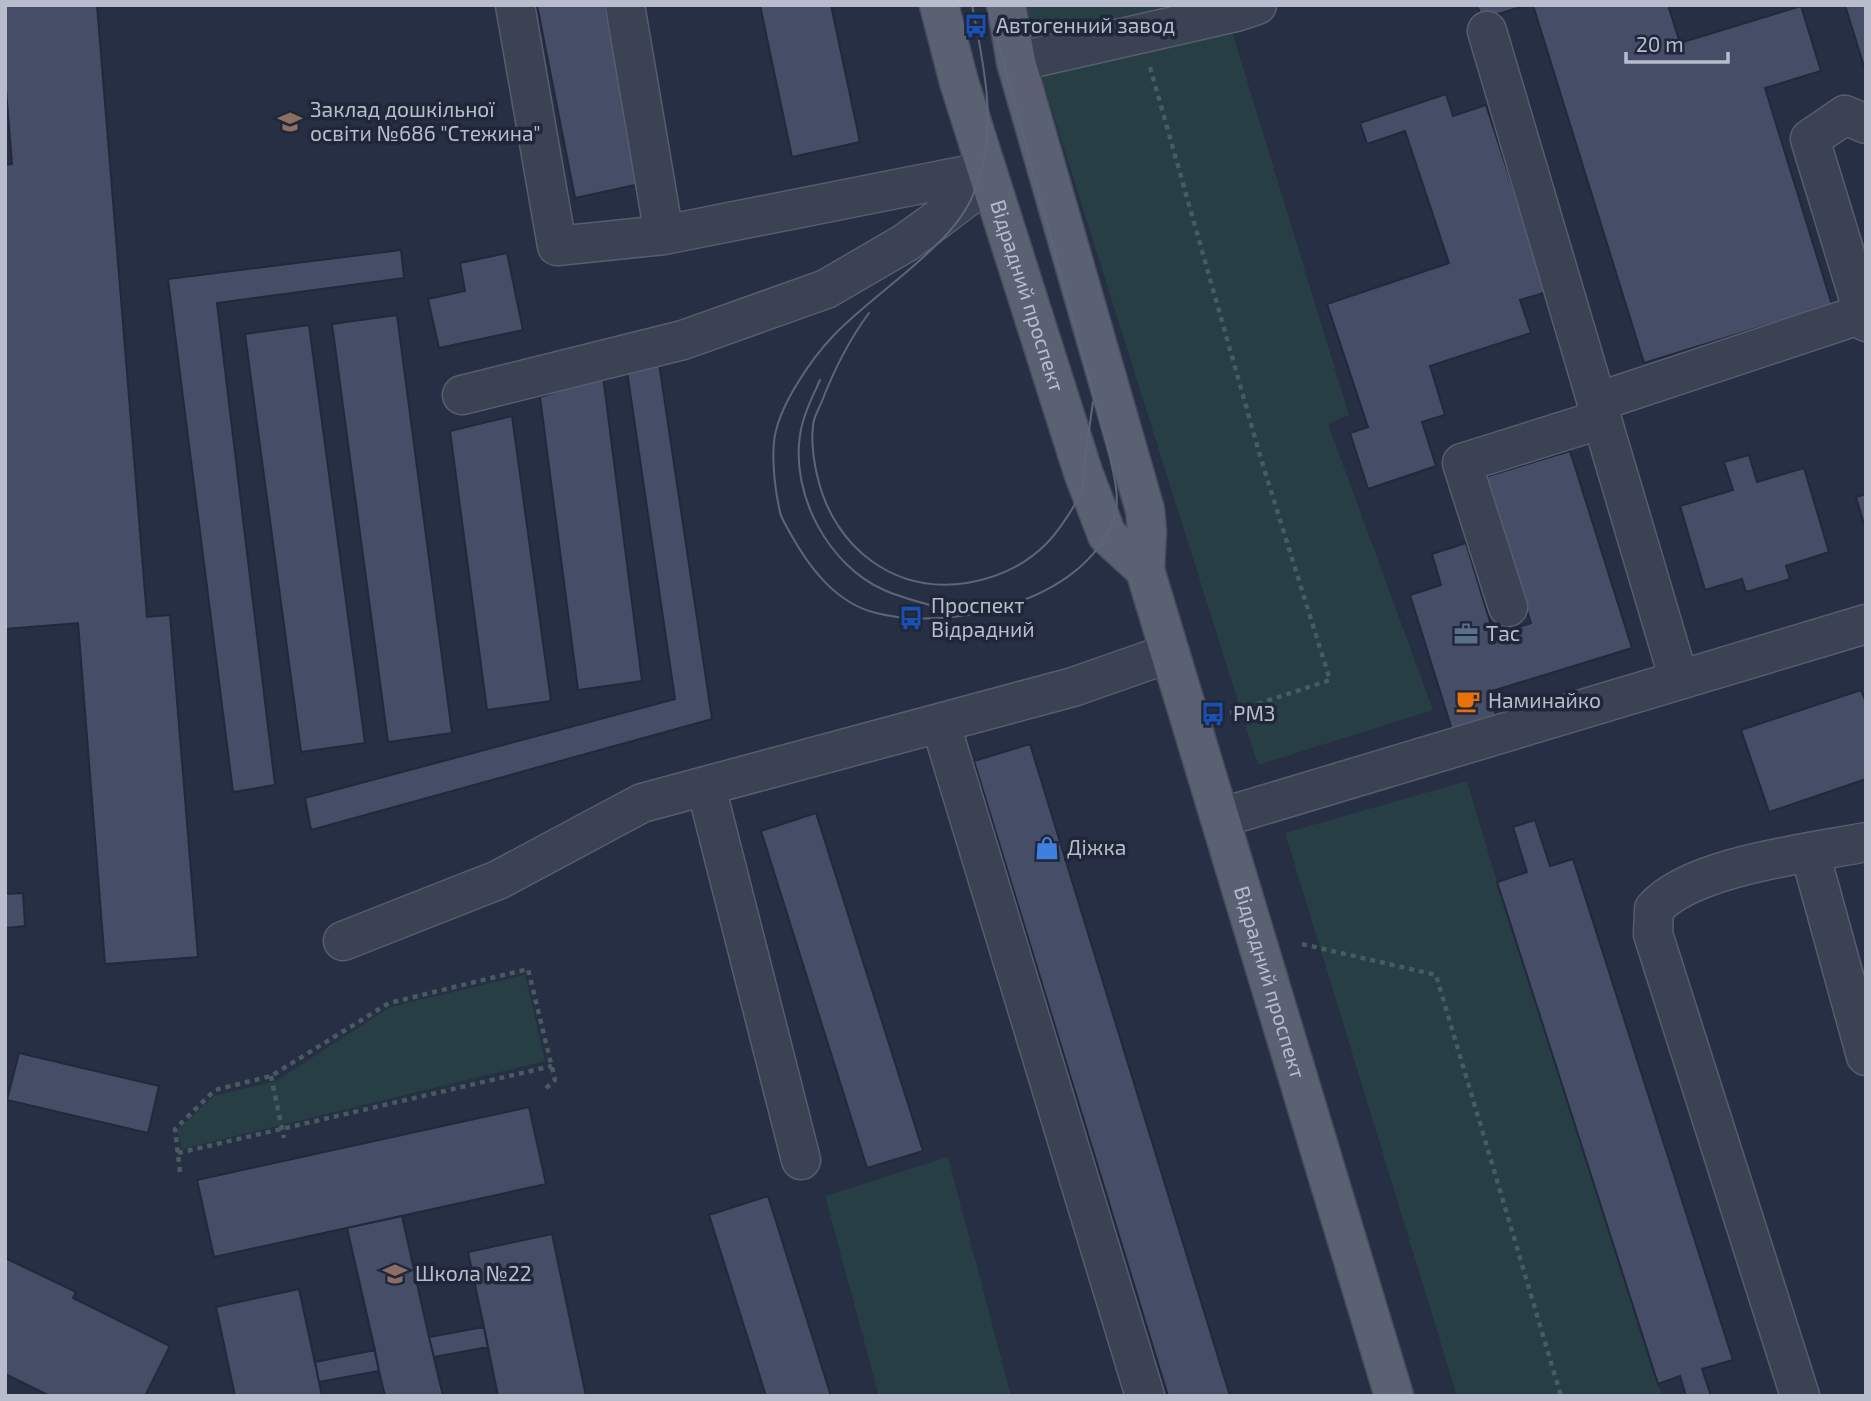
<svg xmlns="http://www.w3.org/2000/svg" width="1871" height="1401" viewBox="0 0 1871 1401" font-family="'Exo 2',sans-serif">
  <rect width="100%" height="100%" fill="#262f44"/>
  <path fill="#283e45" d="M1024,5H1224L1349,415L1328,424L1433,710L1258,765L1030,40Z
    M1467,781L1497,882L1662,1396H1457L1285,833Z
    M525,975L545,1061L182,1149L177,1130L214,1096L276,1081L390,1007Z
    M948,1157L1011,1396H879L825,1196Z"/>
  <path fill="#454e66" stroke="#21293b" stroke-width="2" d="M5,5H97L147,617L170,615L198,957L105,964L78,623L5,629V165L12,164L5,77Z
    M537,5H605L640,184L575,198Z
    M760,5H831L860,142L792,157Z
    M1477,5H1527L1482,19Z
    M1533,5H1668L1680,43L1801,6L1821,71L1765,88L1832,305L1644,363Z
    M1845,5H1866V73Z
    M1446,94L1453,116L1486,105L1547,292L1520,300L1531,333L1430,366L1445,415L1422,422L1436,466L1368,489L1350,433L1368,427L1327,304L1449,263L1405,131L1367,144L1360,123Z
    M401,250L404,278L217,303L275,785L233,792L168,279Z
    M507,253L523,330L439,348L428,299L465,291L460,263Z
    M397,315L452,733L388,742L332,324Z
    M309,325L365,743L301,752L245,334Z
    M659,363L712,719L311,830L305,798L675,699L627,371Z
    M603,376L642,681L578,690L540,397Z
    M512,416L551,701L487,710L450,431Z
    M1570,451L1632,648L1489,692L1497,719L1453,733L1410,595L1441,585L1432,554L1466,543L1494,635L1531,623L1485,477Z
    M1749,455L1757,482L1804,468L1829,552L1786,566L1790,579L1746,592L1742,579L1705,590L1680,506L1733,490L1724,462Z
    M1866,494V531L1856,497Z
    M1861,690L1866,703V779L1769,812L1741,730Z
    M1030,744L1230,1396H1168L974,761Z
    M816,813L923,1151L867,1168L761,831Z
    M1535,820L1550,866L1573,859L1733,1360L1702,1369L1711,1396H1686L1680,1376L1658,1384L1497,882L1527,872L1513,827Z
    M23,893L25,926L5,928V894Z
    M19,1053L159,1086L148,1133L7,1100Z
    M529,1107L546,1184L402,1216L429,1337L484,1327L468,1252L552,1234L586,1396H498L488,1347L434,1357L443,1396H385L379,1371L319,1382L322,1396H235L216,1307L299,1289L315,1362L375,1350L347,1228L214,1257L197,1180Z
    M529,1107L546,1184L214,1257L197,1180Z
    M768,1196L831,1396H766L709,1215Z
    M402,1216L429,1337L443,1396H385L379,1371L347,1228Z
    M552,1234L586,1396H498L468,1252Z
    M5,1258L76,1292L73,1298L170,1346L145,1396H50L5,1374Z
    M299,1289L322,1396H235L216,1307Z
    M484,1327L488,1347L434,1357L429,1337Z
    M375,1350L379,1371L319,1382L315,1362Z"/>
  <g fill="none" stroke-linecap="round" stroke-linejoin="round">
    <g stroke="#565d6e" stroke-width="41">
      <path id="minor" d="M515,5L557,246L664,235L987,171
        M625,5L664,235
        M1487,31L1679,680
        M1016,62L1236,12L1257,5
        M1866,124L1845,115L1810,139L1866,322
        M462,395L683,340L826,289L905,243L930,225L975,191L987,171
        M1597,402L1862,314
        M1508,607L1462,463L1602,419
        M941,725L1145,1396
        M706,787L801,1160
        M1220,818L1866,624
        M1810,853L1866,1056
        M343,941L498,880L642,803L1073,687L1170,653
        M1800,1396L1653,934L1654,909C1691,866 1810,853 1866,842"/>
    </g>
    <g stroke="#444b5d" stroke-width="41">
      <g id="major">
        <path id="s1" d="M939,5L959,82L1083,472L1107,535L1145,570"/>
        <path id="s2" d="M1006,5L1016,62L1145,510L1147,531L1145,570L1394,1396"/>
      </g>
    </g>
    <path stroke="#475b61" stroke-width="4.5" stroke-dasharray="5 5" stroke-linecap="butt" d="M1150,67L1261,459L1330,680L1230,713
      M1302,944L1436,975L1561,1396
      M271,1076L284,1138
      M178,1153L552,1066
      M180,1172L175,1129L215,1090L271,1076L389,1003L528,969L555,1080L545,1089"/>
    <use href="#minor" stroke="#3b4254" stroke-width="38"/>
    <use href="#major" stroke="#596173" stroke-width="38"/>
    <path stroke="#5d657b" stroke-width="2" d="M972,5C984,66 999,130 975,190C963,223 936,246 911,268C886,290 857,311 834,335C811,359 777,408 774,442C772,463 775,491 780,512C781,518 786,525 789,531C808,566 835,603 876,613C954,633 1095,599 1116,510C1119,493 1113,473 1110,456L988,5
      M869,313C849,340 834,370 822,401C819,409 813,418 813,426C811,443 814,463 818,479C835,548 894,594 967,583C997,578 1024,566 1046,544C1057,533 1079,502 1083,486C1084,480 1083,472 1084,465C1087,444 1090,423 1093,402
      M820,380C812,398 803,415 800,435C791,495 828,565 884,590C906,600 932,605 956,612"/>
  </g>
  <defs>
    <g id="bus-bare" transform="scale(1.89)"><path d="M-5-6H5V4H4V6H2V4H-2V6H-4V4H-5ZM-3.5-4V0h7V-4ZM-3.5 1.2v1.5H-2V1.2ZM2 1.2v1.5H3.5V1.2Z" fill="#1a4fb4" stroke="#1f2739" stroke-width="2.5" paint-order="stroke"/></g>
    <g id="school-bare" transform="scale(1.89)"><path d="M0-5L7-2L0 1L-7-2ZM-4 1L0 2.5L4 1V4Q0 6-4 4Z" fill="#8d6e63" stroke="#1f2739" stroke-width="2.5" paint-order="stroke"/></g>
    <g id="office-bare" transform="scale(1.89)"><path d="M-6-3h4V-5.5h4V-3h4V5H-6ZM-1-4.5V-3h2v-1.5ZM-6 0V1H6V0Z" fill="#5c6f8a" stroke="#1f2739" stroke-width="2.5" paint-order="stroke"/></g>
    <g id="cafe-bare" transform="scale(1.89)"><path d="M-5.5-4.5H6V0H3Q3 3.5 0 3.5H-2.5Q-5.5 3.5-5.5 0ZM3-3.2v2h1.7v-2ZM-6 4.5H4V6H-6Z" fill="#e8710a" stroke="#1f2739" stroke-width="2.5" paint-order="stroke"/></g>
    <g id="shop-bare" transform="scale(1.89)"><path d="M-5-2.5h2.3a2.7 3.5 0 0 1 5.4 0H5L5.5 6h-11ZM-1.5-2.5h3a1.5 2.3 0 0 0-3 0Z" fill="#3f7fe0" stroke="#1f2739" stroke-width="2.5" paint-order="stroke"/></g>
  </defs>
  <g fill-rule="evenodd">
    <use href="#bus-bare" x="976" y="26"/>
    <use href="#school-bare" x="290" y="122"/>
    <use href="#bus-bare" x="911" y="618"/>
    <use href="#office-bare" x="1466" y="634"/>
    <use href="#cafe-bare" x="1468" y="701"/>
    <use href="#bus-bare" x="1213" y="714"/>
    <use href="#shop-bare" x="1047" y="848"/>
    <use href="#school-bare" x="395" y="1274"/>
  </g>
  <g text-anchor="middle" stroke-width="7" stroke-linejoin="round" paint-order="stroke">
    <g font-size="21" fill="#b8bdcd" stroke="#1f2739" text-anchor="start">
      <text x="996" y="33">Автогенний завод</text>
      <text x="310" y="117">Заклад дошкільної<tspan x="310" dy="24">освіти №686 "Стежина"</tspan></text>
      <text x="931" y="613">Проспект<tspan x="931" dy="24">Відрадний</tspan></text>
      <text x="1486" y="641">Тас</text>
      <text x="1488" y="708">Наминайко</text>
      <text x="1233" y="721">РМЗ</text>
      <text x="1067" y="855">Діжка</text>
      <text x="415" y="1281">Школа №22</text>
    </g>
    <g font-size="21" fill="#b8bdcd" stroke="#1f2739">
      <text dy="7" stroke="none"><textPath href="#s1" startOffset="304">Відрадний проспект</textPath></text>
      <text dy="7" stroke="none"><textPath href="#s2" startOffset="1015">Відрадний проспект</textPath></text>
    </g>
  </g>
  <rect width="1871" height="1401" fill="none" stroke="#b8bdcd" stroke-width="14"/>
  <path d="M1626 52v10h102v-10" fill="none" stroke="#b8bdcd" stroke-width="3.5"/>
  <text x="1636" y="52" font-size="21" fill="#b8bdcd" stroke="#1f2739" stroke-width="5" paint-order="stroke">20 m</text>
</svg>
